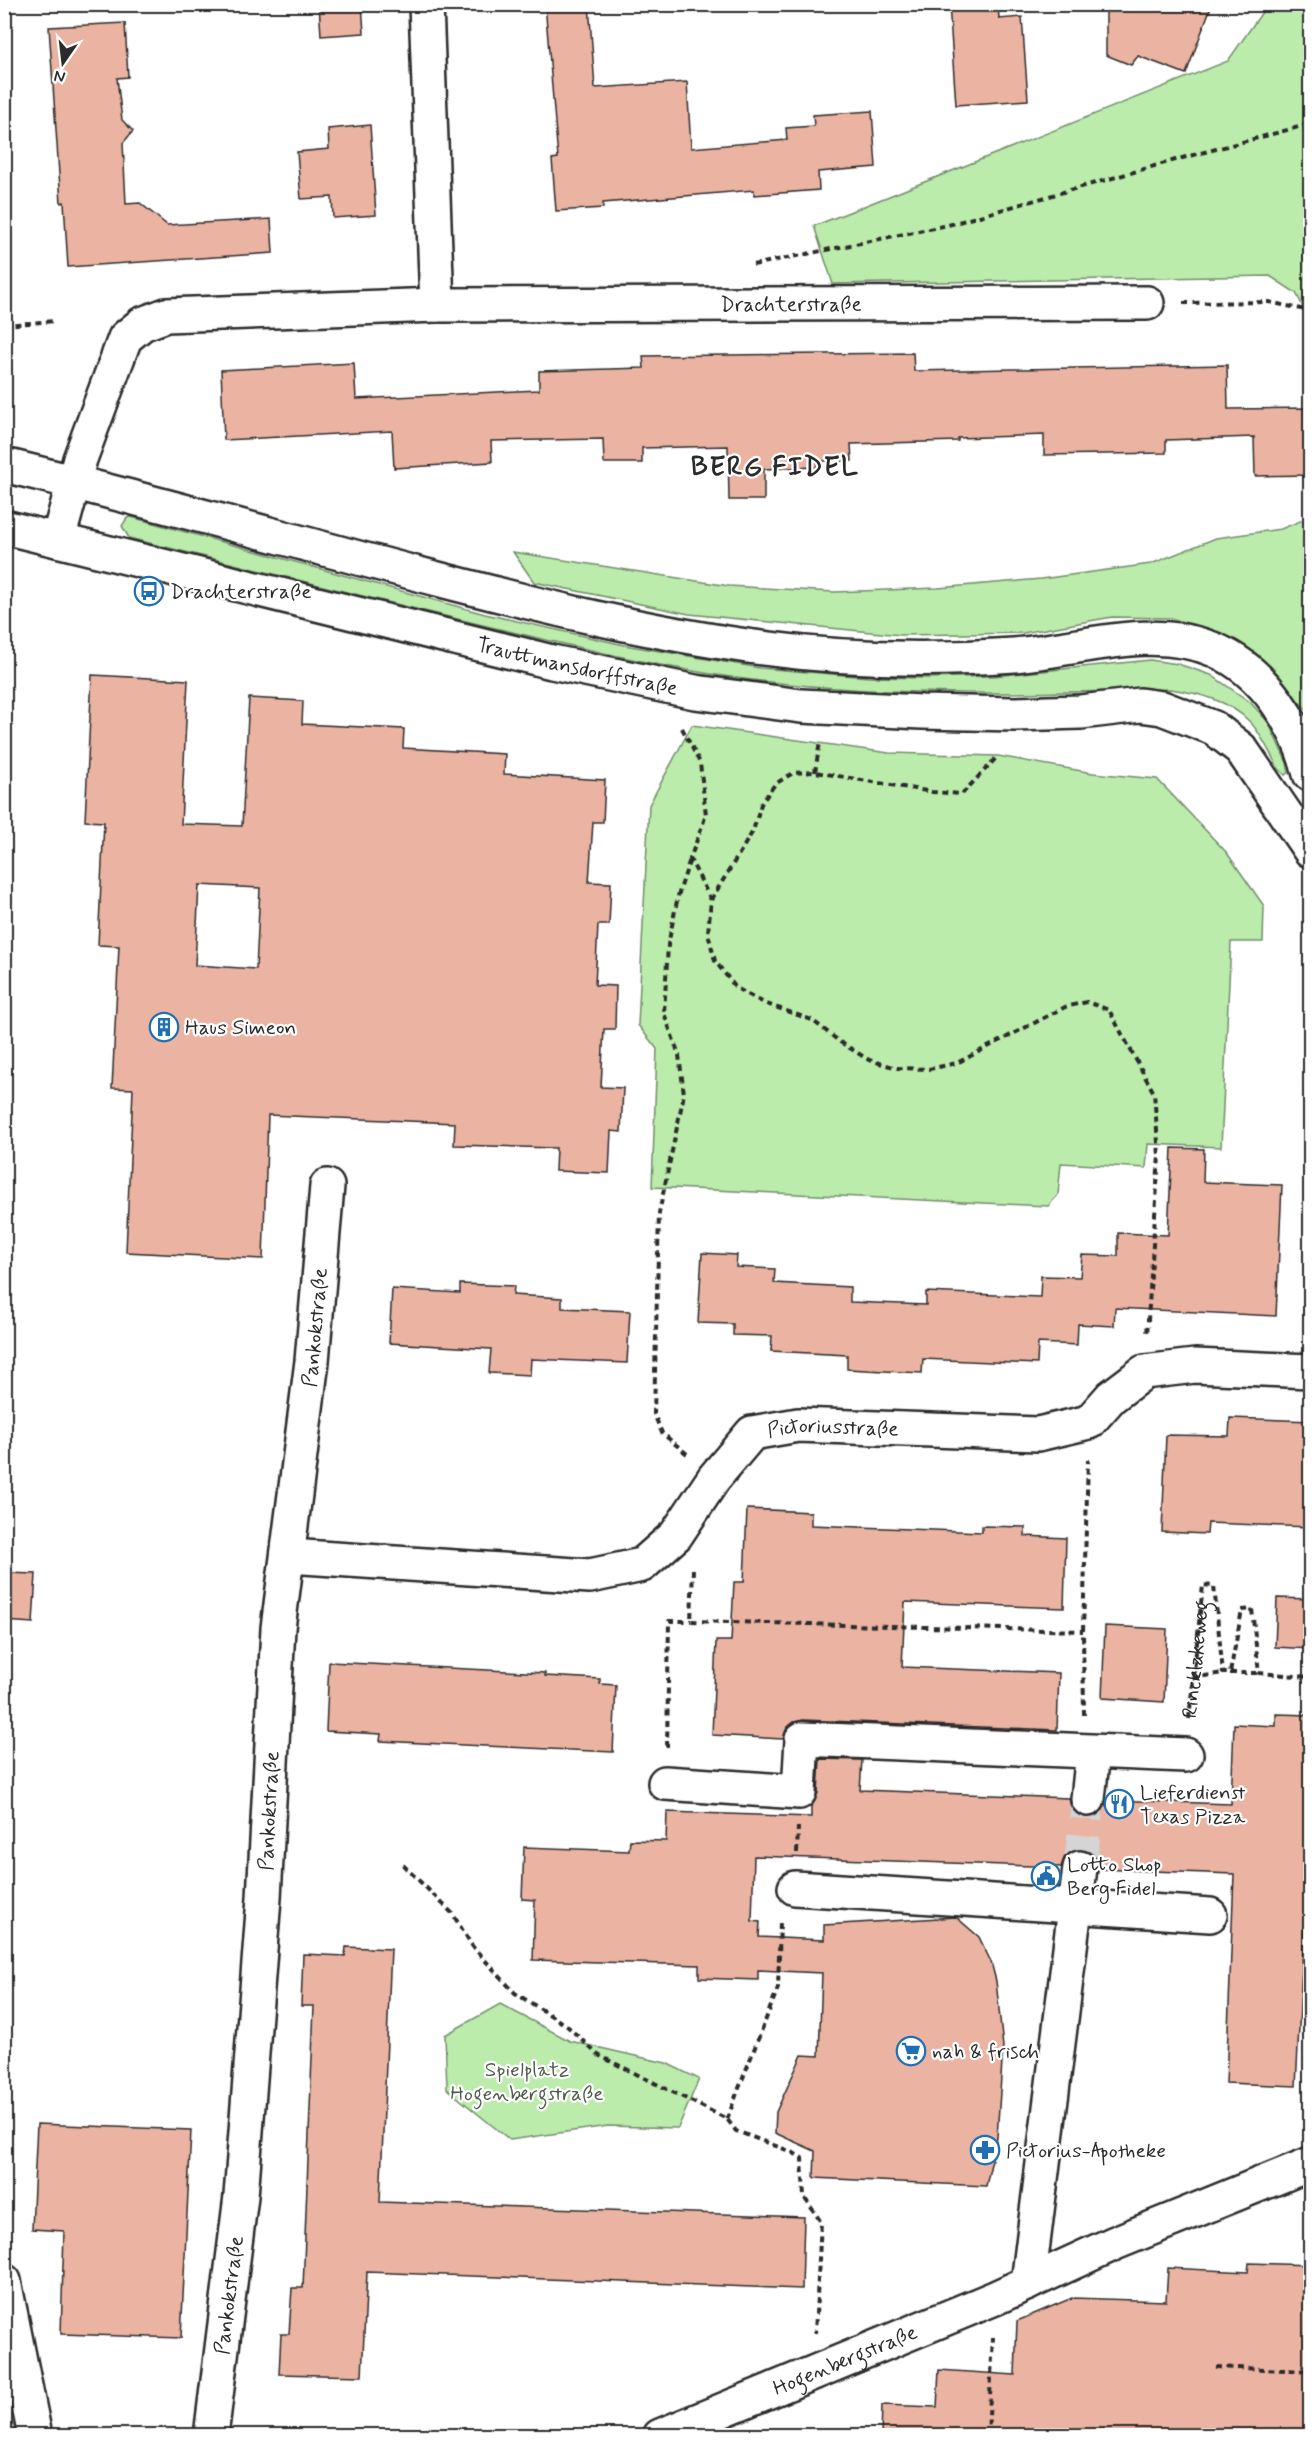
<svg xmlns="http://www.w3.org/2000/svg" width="1315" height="2440" viewBox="0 0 1315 2440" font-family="Mynerve,sans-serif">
  <rect width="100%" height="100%" fill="#fff"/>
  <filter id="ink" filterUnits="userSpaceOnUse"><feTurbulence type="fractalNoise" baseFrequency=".0167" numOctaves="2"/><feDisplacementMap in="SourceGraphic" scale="12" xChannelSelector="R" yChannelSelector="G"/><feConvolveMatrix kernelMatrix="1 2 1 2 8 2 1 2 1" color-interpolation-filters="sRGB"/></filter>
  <g filter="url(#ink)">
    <path fill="#bbecac" stroke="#738c6c" stroke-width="1.5" d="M1267,5H1291L1310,12V321L1296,293L1270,276L833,284L814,226L1228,61Z
      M131,517L485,614L624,645L760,668L868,677L927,678L994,676L1150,660L1178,664L1211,675L1250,702L1268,722L1287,763L1289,773L1285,775L1279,769C1270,755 1262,734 1250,722C1229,700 1198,693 1170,689C1033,694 897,697 761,681C688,673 614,655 542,639C404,607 267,572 129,538L122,526L127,518Z
      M1310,517V713L1254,655L1211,631L1171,618L1112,617L1023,633L901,635L689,614L534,582L513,552L729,586L834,592L938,588L1041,579L1151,564L1216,538L1281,529Z
      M692,725L889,753L998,756L1093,773L1157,779L1227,853L1264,906L1263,942H1231L1221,1147L1148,1144L1146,1168L1061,1163L1058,1195L1048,1206L652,1187L657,1049L638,1025L649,805Z
      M500,2004L570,2041L666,2063L699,2079L678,2128L608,2126L510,2140L447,2089L445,2035Z"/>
    <path fill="#ebb3a2" stroke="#2b2b2b" stroke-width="1.5" fill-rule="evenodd" d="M319,4H362L364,33L321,36Z
      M545,4H589L595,88L687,82L691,148L787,140L786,128L814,126L813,115L872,111L876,167L818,172L819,190L754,195V190L603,203V208L556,211L552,159L558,158Z
      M949,4H998L999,19L1022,17L1028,100L956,105Z
      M1106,4H1212L1186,74L1138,56L1131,65L1106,55Z
      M125,23L128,77L117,78L122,120L133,131L123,143L126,204L140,203L167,225L271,219L273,253L68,267L64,202L61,203L49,27Z
      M370,125L376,215L333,218L332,197L301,199L297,152L329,149L328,129Z
      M913,353L914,371L1227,365L1228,409L1311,408V475L1255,476L1254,437L1166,440V453L1044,455V435L958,438V441L851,444L852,461H817V467L764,469V500H729L728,446L642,448V463H604L603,439L491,441L492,462L394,468L392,431L224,440L221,370L354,363L356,399L539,390V371L644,368L643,356Z
      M92,675L188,680L181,824L242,826L249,698L303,701L302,724L404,729L403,748L505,754L504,774L605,780L603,822H593L589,882L611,883L609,925H598L595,985L616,986L615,1029H604L601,1087L623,1088L621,1132L611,1131L609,1173L555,1171L556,1148L454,1145L455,1123L268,1115L263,1259L126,1252L133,1089L112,1088L119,946L98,945L104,822L85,821ZM199,885L260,888L256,969L195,965Z
      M1172,1148L1204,1149L1203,1182L1282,1185L1276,1316L1115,1308L1114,1326L1078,1324L1077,1345L1038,1343L1037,1364L923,1359L922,1373L847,1369V1355L771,1351L772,1336L733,1335V1324L698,1323L702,1253L737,1255L736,1267L775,1269L774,1283L850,1287V1302L926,1305V1292L1040,1297L1041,1276L1080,1277L1082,1255L1118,1256V1233L1168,1235Z
      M460,1284L514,1286L513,1295L562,1298V1308L630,1311L627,1363L531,1359L530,1375L489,1373L491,1349L389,1343L392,1289L460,1293Z
      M1230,1418L1311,1421V1527L1208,1523L1207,1534L1162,1532L1166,1435L1229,1436Z
      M747,1509L811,1512V1525L982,1532V1526L1025,1527V1536L1066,1538L1064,1608L905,1602L902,1667L1059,1673L1057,1730L803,1720L794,1722L787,1728L783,1739L712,1735L716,1641H731L734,1582H744Z
      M4,1573L36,1574L33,1623L4,1621Z
      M1277,1598L1311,1599V1649L1275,1647Z
      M1105,1626L1167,1629L1164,1702L1102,1698Z
      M329,1662L545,1673V1676L600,1679V1684L616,1685L613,1752L380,1741L381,1734L326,1731Z
      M1276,1714L1311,1715V1790L1296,2086L1226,2083L1234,1874L1098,1869L1097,1860L1092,1853L1082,1849L1073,1851L1065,1856L1061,1867L754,1856L752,1921L760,1922L759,1937L824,1940V1925L956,1917L979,1937L991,1962L996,1981L1003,2047L997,2137L986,2186L814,2178L815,2151L775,2133L776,2112L802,2055L819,2056L822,1973L758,1970V1980L699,1978V1965L533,1960L535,1900L522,1899L524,1847L629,1851L630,1840L666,1841L667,1812L811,1817V1806L818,1793L820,1759L862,1760L860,1790L1069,1798L1071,1807L1077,1814L1085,1818L1095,1816L1103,1810L1107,1800L1231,1804L1234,1724L1276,1726Z
      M346,1947L391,1949L380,2202L804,2217L802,2289L367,2272L362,2376L279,2374L281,2334H289L292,2288H303L314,2006H301L303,1954L345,1956Z
      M37,2124L191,2130L181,2338L61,2334L64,2231L32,2229Z
      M1249,2263L1311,2265V2436H881L882,2405L937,2407L939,2370L1015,2375L1017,2321L1072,2298L1166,2301L1168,2268L1248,2272Z"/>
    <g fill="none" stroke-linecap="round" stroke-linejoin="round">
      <path stroke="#d5d5d5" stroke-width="33" stroke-dasharray="33 16" stroke-linecap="butt" d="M1080,1868L1088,1799"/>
      <g stroke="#2b2b2b" stroke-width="38">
        <g id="minor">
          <path d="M426,4L437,305"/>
          <path d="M4,465C145,499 285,539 426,576C537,605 648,633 762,648C845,659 931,661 1014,655C1080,650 1151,623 1215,650C1264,671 1298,725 1310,774"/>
          <path id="s2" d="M4,527L552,662L695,692L801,706L922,712L1015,714L1081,712L1140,705L1162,708L1214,728L1241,749L1310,850"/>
          <path id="s3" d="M58,540L80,459L125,338L142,324L166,315L437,305L1147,303"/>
          <path id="s4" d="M289,1556L590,1576L642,1565L676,1535L714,1478L752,1433L798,1425L1038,1434L1089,1422L1111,1397L1144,1372L1195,1366L1310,1371"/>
          <path d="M665,1783L799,1792L802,1739L1186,1755"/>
          <path d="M1088,1799L1093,1752"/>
          <path d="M795,1888L1210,1915"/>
          <path d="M4,2281L35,2436"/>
          <path d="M1028,2283L1080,1868"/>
          <path id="s5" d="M211,2436L241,2196L264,1898L278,1628L312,1361L327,1186"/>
          <path id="s6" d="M660,2436L995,2298L1115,2243L1310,2164"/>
        </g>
      </g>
      <g stroke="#2b2b2b" stroke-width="4" stroke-dasharray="6 4.5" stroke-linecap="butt">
        <path d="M753,265L948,225L1186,157L1310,124"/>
        <path d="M1183,303L1269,302L1310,311"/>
        <path d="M4,325L55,321"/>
        <path d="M682,728L700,763L706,815L690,859L711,900L708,933L715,961L736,988L764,1003L812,1020L840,1042L869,1060L897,1068L929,1069L957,1063L1065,1007L1087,1002L1109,1010L1154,1093L1159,1155L1147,1335"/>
        <path d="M815,772L820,742"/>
        <path d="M711,900L753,831L761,804L775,784L793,773L815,772L932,792L962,794L998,756"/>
        <path d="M687,1454L662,1433L654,1414L659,1213L684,1094L679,1055L664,1013L668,945L678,896L690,859"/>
        <path d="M693,1569L691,1621L1083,1631"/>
        <path d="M1230,1673H1259"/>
        <path d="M1193,1678L1223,1673"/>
        <path d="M1084,1715L1083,1631L1088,1459"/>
        <path id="s1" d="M1189,1719L1203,1585L1214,1586L1223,1673H1230L1242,1610L1252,1609L1259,1673L1310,1677"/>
        <path d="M667,1747L669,1621H691"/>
        <path d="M797,1853L798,1827"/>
        <path d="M403,1865L452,1913L473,1947L515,1993L566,2025L598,2055L727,2119L736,2131L792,2152L802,2158L804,2197L821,2222L815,2333"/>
        <path d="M727,2119L778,1988L780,1922"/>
        <path d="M1216,2367L1310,2371"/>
        <path d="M988,2436L993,2337"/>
      </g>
      <use href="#minor" stroke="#fff" stroke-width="33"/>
    </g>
  </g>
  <defs>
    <g id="bus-ring" transform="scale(1.5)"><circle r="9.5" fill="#fff" stroke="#1f6fb2" stroke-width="1.5"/><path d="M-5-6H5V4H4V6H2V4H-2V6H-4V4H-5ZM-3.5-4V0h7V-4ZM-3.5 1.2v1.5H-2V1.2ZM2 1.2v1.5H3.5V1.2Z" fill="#1f6fb2"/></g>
    <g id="building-ring" transform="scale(1.5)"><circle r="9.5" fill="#fff" stroke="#1f6fb2" stroke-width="1.5"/><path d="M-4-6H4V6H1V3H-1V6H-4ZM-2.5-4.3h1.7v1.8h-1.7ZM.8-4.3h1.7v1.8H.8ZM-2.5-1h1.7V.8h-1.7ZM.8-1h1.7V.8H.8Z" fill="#1f6fb2"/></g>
    <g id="restaurant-ring" transform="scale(1.5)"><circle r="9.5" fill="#fff" stroke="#1f6fb2" stroke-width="1.5"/><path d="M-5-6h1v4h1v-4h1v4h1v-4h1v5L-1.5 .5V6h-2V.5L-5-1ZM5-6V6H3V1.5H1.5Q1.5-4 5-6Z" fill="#1f6fb2"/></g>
    <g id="civic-ring" transform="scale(1.5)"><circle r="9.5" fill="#fff" stroke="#1f6fb2" stroke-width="1.5"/><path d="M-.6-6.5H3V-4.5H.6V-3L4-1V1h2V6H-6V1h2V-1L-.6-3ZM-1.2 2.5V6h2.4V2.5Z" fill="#1f6fb2"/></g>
    <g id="supermarket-ring" transform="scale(1.5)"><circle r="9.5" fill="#fff" stroke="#1f6fb2" stroke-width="1.5"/><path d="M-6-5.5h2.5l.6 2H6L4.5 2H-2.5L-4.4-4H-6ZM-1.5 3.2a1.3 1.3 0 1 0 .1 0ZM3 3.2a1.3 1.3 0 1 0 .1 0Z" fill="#1f6fb2"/></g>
    <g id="pharmacy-ring" transform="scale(1.5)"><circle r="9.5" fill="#fff" stroke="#1f6fb2" stroke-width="1.5"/><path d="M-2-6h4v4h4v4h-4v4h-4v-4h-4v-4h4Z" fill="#1f6fb2"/></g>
  </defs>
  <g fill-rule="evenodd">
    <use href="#bus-ring" x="149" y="591"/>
    <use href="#building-ring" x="164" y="1027"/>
    <use href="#restaurant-ring" x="1119" y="1804"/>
    <use href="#civic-ring" x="1046" y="1876"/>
    <use href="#supermarket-ring" x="911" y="2051"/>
    <use href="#pharmacy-ring" x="985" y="2150"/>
  </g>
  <g text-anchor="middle" stroke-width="4.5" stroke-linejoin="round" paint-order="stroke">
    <g font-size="21" fill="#2b2b2b" stroke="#fff">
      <text dy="7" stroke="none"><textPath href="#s3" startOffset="886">Drachterstraße</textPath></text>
      <text dy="7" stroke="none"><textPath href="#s2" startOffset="590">Trauttmansdorffstraße</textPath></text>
      <text dy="7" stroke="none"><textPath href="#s5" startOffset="1114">Pankokstraße</textPath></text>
      <text dy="7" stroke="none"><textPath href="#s4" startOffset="609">Pictoriusstraße</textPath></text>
      <text dy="7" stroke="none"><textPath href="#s1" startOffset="60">Rincklakeweg</textPath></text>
      <text dy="7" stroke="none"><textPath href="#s5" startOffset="628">Pankokstraße</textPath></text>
      <text dy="7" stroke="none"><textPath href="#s5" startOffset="142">Pankokstraße</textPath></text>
      <text dy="7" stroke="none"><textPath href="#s6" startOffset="200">Hogenbergstraße</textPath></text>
    </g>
    <g font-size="21" fill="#2b2b2b" stroke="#fff" text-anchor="start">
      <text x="170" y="598">Drachterstraße</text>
      <text x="185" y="1034">Haus Simeon</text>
      <text x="1140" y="1799">Lieferdienst<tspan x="1140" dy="24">Texas Pizza</tspan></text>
      <text x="1067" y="1871">Lotto Shop<tspan x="1067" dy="24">Berg Fidel</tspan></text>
      <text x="932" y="2058">nah &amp; frisch</text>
      <text x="1006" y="2157">Pictorius-Apotheke</text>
    </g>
    <g font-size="21" fill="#4f5b4b" stroke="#fff">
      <text x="527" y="2076">Spielplatz<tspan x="527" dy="24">Hogenbergstraße</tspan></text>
    </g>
    <g font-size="27" font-weight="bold" letter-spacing="1.5" fill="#2b2b2b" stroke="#fff">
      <text x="775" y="475">BERG FIDEL</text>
    </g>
  </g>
  <rect width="1315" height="2440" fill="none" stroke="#fff" stroke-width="24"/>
  <rect x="12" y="12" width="1291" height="2416" fill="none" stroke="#2b2b2b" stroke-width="2" filter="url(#ink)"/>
  <g transform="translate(63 63) rotate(194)" stroke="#ffffff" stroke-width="4.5" paint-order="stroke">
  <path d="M0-4.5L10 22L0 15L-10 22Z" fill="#2b2b2b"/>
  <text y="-9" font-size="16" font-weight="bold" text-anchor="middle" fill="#2b2b2b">N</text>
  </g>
</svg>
